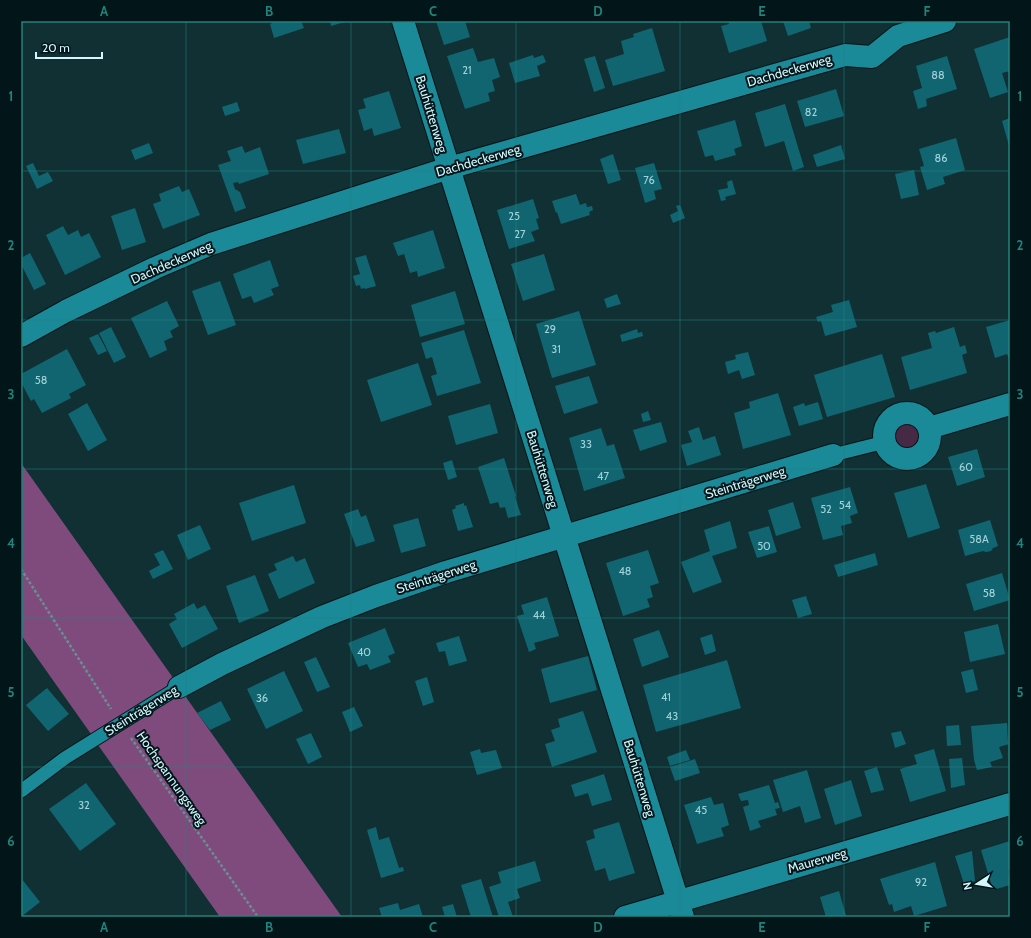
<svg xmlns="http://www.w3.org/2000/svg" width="1031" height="938" viewBox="0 0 1031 938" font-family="Cabin,sans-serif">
  <rect width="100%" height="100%" fill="#103034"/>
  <path fill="#462945" d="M892 435a16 16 0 1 1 32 0a16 16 0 1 1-32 0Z"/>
  <path fill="#7f4b7d" d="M21,463L176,682L91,734L21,635Z
    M183,693L342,917H220L98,745Z"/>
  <path fill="#116570" d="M271,21H301L304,28L274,38L270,24L272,23Z
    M330,21H348L331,26Z
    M436,21H465L470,37L444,45Z
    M728,21H761L767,41L729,53L721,26L729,24Z
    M783,21H809L811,28L788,36Z
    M652,28L665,71L613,86L605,60L624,54L621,41L634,37L633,34Z
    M1010,37V71L1002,73L1008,92L990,98L974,49Z
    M473,48L478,62L494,58L500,77L492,80L495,91L488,93L490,101L465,109L447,56Z
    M533,55L534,58L543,55L546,62L537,66L540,76L515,83L509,63Z
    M595,56L605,88L594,92L584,59Z
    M947,56L957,89L926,99L927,106L918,109L913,91L922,88L916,66Z
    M836,89L844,116L805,127L797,101Z
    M389,91L401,128L374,136L372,128L364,131L358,110L366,108L363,99Z
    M237,102L240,111L225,116L222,107Z
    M785,104L804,167L793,171L784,141L765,147L755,113Z
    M1010,118V149L1002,121Z
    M735,120L742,146L734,149L736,155L715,161L713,155L705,157L697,131Z
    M339,129L346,153L303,164L296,140Z
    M956,138L965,170L943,177L945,184L927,190L920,167L924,166L919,149Z
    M149,143L153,153L135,160L131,150Z
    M841,145L845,159L817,167L813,155Z
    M242,146L245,153L260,147L269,174L239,184L238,182L233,183L235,189L240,192L246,208L235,212L218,165L231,161L227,151Z
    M613,154L621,180L608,184L600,159Z
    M33,163L39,176L48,172L53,181L37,189L26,166Z
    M654,163L662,189L654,191L656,199L645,203L635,168Z
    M914,170L919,195L901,199L895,174Z
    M732,180L736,194L725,197L726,200L721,201L718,190L728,188L727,182Z
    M179,186L182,192L189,189L200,215L163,229L153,204L161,201L159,194Z
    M576,194L580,205L586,203L587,207L592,206L593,210L589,212L590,215L561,224L557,212L556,213L552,201Z
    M533,199L539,218L536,219L539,229L531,232L535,241L509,249L497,210Z
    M680,205L685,218L673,223L670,215L678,211L676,206Z
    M135,208L146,242L122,250L111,216Z
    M63,226L68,235L78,230L81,237L89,233L101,257L65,275L46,235Z
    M433,230L445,268L418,277L417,271L410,273L404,254L398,256L393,243Z
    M30,253L46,284L34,290L21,264V258Z
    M544,254L555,290L523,301L511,264Z
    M366,255L376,286L365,289L364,288L361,289L360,285L356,286L353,276L360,274L355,258Z
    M270,260L279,286L271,289L274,295L254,303L251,296L242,299L233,274Z
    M220,281L236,325L208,335L192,291Z
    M455,291L465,324L420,337L411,305Z
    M617,294L621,304L607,308L604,299Z
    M849,300L857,327L825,336L821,321L818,322L816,317L833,312L831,305Z
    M167,301L179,326L170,331L173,337L164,341L167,350L150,358L131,318Z
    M579,311L596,365L552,378L536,324Z
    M1010,320V362L1007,354L995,358L986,327Z
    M111,327L126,357L114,363L99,333Z
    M954,327L960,347L965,345L967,353L962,355L967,373L910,390L901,357L932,348L928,333L935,331L936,333Z
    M637,329L638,333L642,332L643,336L622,342L620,335Z
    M464,330L481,383L437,396L431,376L437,374L432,357L426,359L421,343Z
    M98,334L107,351L98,355L89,338Z
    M67,349L86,385L69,394L71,398L42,413L34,399L31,401L21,382V374Z
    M748,352L755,375L742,379L739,370L728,374L725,362L736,359L735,355Z
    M882,354L895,397L827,417L814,375Z
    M418,363L432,405L381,422L367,380Z
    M589,376L598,403L564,414L555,386Z
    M778,393L791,435L743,449L734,413L750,408L749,402Z
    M818,402L823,419L799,426L793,407L804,403L805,406Z
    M87,403L107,440L88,451L68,414Z
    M490,404L498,433L456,445L448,416Z
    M648,411L651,420L643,422L641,414Z
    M661,422L667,442L640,451L633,430Z
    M699,427L703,440L715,436L721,455L687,466L681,445L692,442L688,431Z
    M601,428L607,446L614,444L625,478L584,491L569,438Z
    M977,449L985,477L957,486L948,457Z
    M504,458L516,496L515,497L521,515L508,518L505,507L500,508L498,502L490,504L478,467Z
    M452,460L457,477L448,480L443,463Z
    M926,484L940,528L908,538L894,493Z
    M294,485L306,523L252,541L239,503Z
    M850,487L858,513L850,516L852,523L841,526L843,535L823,540L811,498Z
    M793,502L801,528L776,536L768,510Z
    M464,503V506L466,505L473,527L458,531L452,510L456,508L455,506Z
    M358,509L361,517L366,515L375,541L356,547L344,514Z
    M418,518L426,546L401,553L393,525Z
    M990,520L998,546L993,548L991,551L986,552L983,551L965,556L958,530Z
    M730,521L737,548L712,556L722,582L693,593L681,562L710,551L704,530Z
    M200,525L211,549L188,560L177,535Z
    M769,526L777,552L757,558L748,532Z
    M163,550L173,569L153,579L149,571L160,565L154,554Z
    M648,550L659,583L650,586L653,597L647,599L650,607L623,616L606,563Z
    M875,553L878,565L838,577L834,565Z
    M293,556L296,562L305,558L315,583L279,599L268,574L277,570L274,564Z
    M1002,573L1010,600L974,611L966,584Z
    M255,575L269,611L239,623L226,586Z
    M806,596L812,614L798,618L792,600Z
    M547,597L559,636L534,643L536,649L529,652L517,616L524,614L521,605Z
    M194,603L197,609L205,605L218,629L182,648L169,624L177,619L174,614Z
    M998,624L1005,654L970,662L964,632Z
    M385,628L395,653L388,656L391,662L370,670L367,664L358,667L348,643Z
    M659,630L669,657L642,667L633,639Z
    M712,634L716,651L705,655L700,638Z
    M459,636L467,661L449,666L445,651L439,652L436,643Z
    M588,656L597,690L550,703L541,669Z
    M316,657L330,687L317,692L304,662Z
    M727,660L741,708L656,732L643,685Z
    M973,669L978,690L966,693L961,672Z
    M284,671L303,711L266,729L247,689Z
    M427,677L434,702L423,706L415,681Z
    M47,688L69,714L48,731L26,705Z
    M221,701L231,720L210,730L197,713Z
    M354,707L363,726L350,732L342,712Z
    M583,711L597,752L552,767L545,744L555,741L551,730L560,727L558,719Z
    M1007,723L1008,742L1009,744L999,747L1003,758L990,762L992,767L977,770L974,760L971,726Z
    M959,725L961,745L947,746L946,726Z
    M901,731L906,744L895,748L891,733Z
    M311,733L322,757L308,764L296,739Z
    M480,749L481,753L496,750L502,768L477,775L470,752Z
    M934,749L946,791L910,802L900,769L917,764L914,755Z
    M686,750L690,760L670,766L667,757Z
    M962,758L965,785L951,788L949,759Z
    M695,759L700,773L675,781L670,767Z
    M877,767L884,790L871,793L864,771Z
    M807,770L821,818L805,823L800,806L783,812L773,780Z
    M604,774L612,800L592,806L588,793L575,797L571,785Z
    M851,780L862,816L835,825L824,789Z
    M86,783L116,824L80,851L49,809Z
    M769,785L775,803L778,802L780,808L775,809L777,815L758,821L761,827L750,831L743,807L749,805L748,800L741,801L738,794Z
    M711,797L714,805L723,803L729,825L721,828L724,836L697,844L684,805Z
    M619,822L635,873L609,881L605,868L595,871L586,841L595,838L593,830Z
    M376,827L379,840L389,837L399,868L403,867L404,871L381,878L367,830Z
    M1010,841V870L1008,871L1010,885L993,890L981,850Z
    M972,851L975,881L964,884L955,856Z
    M535,861L541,881L517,889L520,898L508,902L513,917H499L489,887L501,883L498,872Z
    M935,862L947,906L914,916L911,906L894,912L892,904L889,905L880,879Z
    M21,878L40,902L21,917Z
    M481,879L493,917H471L461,885Z
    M839,891L846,916L845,917H826L820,897Z
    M398,903L400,910L419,904L423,917H382L379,908Z
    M453,904L457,917H445L442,907Z"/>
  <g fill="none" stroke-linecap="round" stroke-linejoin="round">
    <g stroke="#081517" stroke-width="15">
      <path id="lane" d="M833,455L885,442
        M21,791L65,758L179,687"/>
    </g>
    <g stroke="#081517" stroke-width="24">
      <path id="street" d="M403,21L683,917
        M21,336L66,311L155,268L211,244L449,168L845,55L872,57L898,36L945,21
        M884 436a23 23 0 1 1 46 0a23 23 0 1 1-46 0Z
        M929,428L1010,404
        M179,687L222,664L322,617L376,596L446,572L833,455
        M625,917L1010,804"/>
    </g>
    <path stroke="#6b8d92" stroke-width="2.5" stroke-dasharray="3 2" stroke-linecap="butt" d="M21,569L111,709
      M131,738L258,917"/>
    <use href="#lane" stroke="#1a8a99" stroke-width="13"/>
    <use href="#street" stroke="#1a8a99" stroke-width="22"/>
  </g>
  <path fill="none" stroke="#22837c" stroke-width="1" stroke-opacity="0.55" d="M186,21V917M351,21V917M516,21V917M680,21V917M844,21V917M21,171H1010M21,320H1010M21,469H1010M21,618H1010M21,767H1010"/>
  <g text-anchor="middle" stroke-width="4" stroke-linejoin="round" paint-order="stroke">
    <g font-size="11" fill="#a2d2d9">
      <text x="467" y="74">21</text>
      <text x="938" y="79">88</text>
      <text x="811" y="116">82</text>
      <text x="941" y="162">86</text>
      <text x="649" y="184">76</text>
      <text x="514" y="220">25</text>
      <text x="520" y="238">27</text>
      <text x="550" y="333">29</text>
      <text x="556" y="353">31</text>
      <text x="41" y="384">58</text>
      <text x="586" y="448">33</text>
      <text x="966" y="471">60</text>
      <text x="603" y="480">47</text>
      <text x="845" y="509">54</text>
      <text x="826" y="513">52</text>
      <text x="979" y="543">58A</text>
      <text x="764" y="550">50</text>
      <text x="625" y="575">48</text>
      <text x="989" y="597">58</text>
      <text x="539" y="619">44</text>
      <text x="364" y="656">40</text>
      <text x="666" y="701">41</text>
      <text x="262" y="702">36</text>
      <text x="672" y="720">43</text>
      <text x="84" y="809">32</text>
      <text x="701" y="814">45</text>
      <text x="921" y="886">92</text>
    </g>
    <g font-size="13" fill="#d2f6fc" stroke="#02161a">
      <text transform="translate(789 70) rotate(-16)" y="5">Dachdeckerweg</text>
      <text transform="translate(432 114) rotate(73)" y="5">Bauhüttenweg</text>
      <text transform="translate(478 160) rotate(-16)" y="5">Dachdeckerweg</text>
      <text transform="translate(171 262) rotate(-24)" y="5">Dachdeckerweg</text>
      <text transform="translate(543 469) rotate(73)" y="5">Bauhüttenweg</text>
      <text transform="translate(745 482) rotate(-17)" y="5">Steinträgerweg</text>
      <text transform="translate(436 576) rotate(-18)" y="5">Steinträgerweg</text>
      <text transform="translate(141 710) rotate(-32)" y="5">Steinträgerweg</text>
      <text transform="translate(172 778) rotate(55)" y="5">Hochspannungsweg</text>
      <text transform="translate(640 778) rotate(73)" y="5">Bauhüttenweg</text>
      <text transform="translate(817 860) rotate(-16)" y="5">Maurerweg</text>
    </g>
  </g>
  <rect width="1031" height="938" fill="none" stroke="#02161a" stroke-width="44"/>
  <g transform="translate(977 884) rotate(258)" stroke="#02161a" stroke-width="3" paint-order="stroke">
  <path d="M0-3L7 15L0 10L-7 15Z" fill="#d2f6fc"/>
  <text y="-6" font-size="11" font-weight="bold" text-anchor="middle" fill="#d2f6fc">N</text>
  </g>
  <path d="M36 52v6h66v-6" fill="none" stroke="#d2f6fc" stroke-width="2"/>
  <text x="42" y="52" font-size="12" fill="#d2f6fc" stroke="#02161a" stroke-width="3" paint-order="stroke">20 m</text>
  <rect x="22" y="22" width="987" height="894" fill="none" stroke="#22837c" stroke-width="1.5"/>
  <g font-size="13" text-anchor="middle" font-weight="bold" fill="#22837c">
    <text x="104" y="16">A</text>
    <text x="269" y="16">B</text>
    <text x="433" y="16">C</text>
    <text x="598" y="16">D</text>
    <text x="762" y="16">E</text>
    <text x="927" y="16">F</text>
    <text x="11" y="101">1</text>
    <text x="1020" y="101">1</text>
    <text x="11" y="250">2</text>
    <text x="1020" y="250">2</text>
    <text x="11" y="399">3</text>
    <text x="1020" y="399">3</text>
    <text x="11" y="548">4</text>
    <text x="1020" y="548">4</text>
    <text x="11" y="697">5</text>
    <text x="1020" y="697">5</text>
    <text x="11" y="846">6</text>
    <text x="1020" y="846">6</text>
    <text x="104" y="932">A</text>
    <text x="269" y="932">B</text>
    <text x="433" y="932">C</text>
    <text x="598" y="932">D</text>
    <text x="762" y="932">E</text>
    <text x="927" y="932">F</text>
  </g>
</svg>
